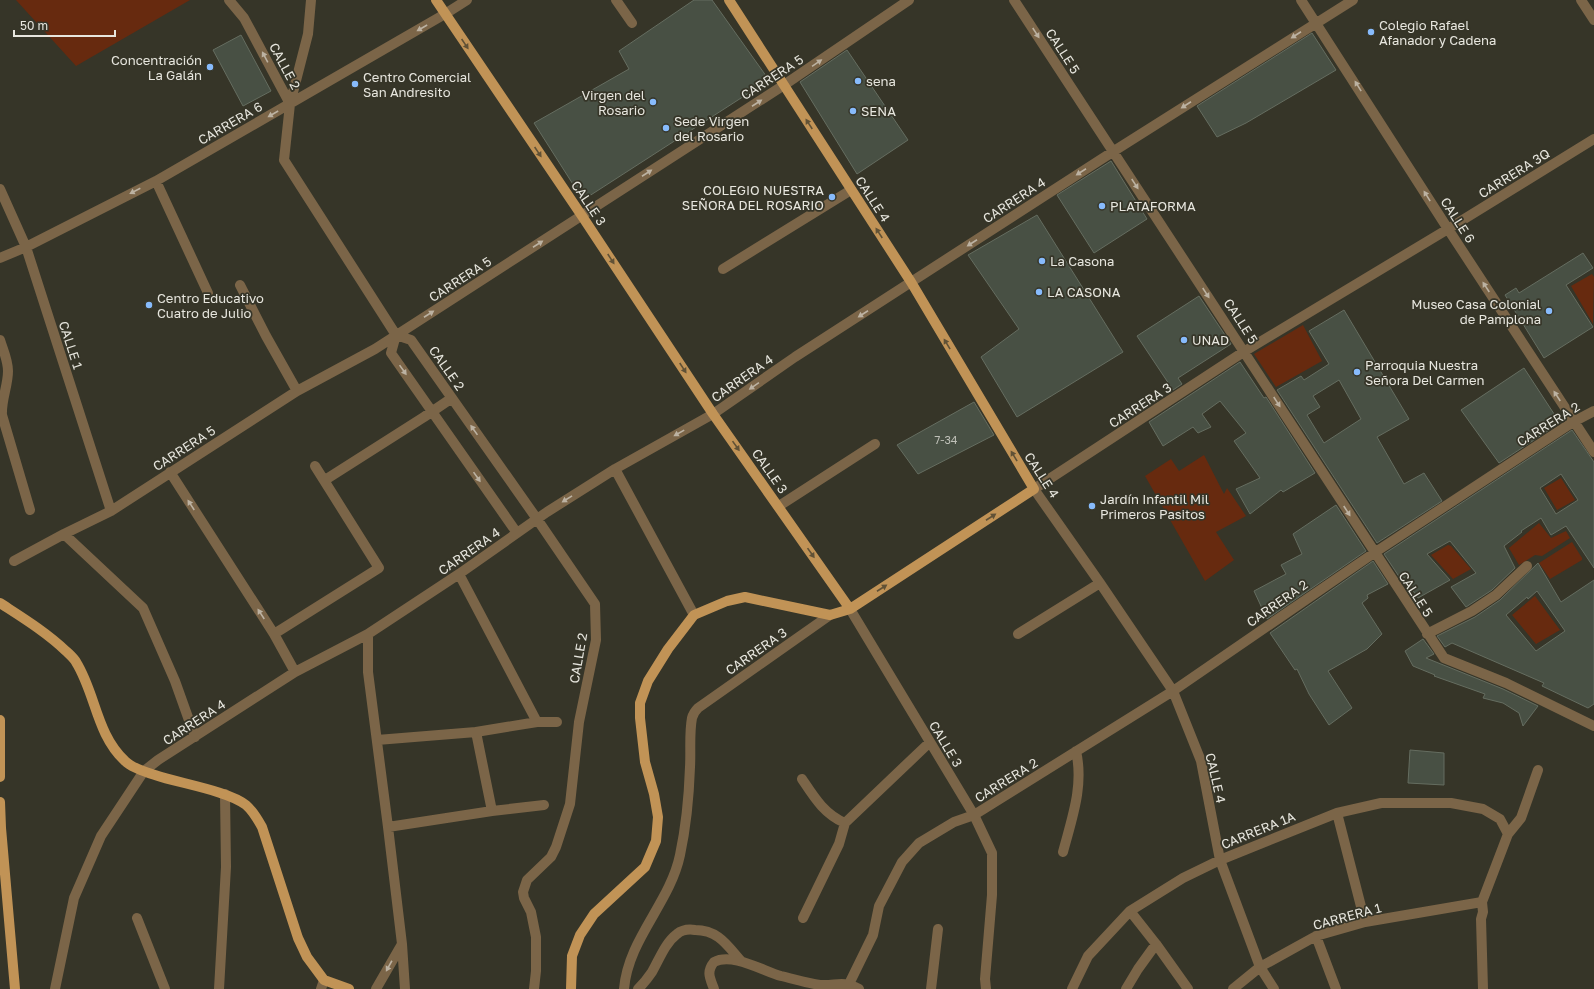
<svg xmlns="http://www.w3.org/2000/svg" width="1594" height="989" viewBox="0 0 1594 989" font-family="'Golos Text',sans-serif">
  <rect width="100%" height="100%" fill="#363528"/>
  <path fill="#672a0f" d="M16,0H190L76,66Z
    M1592,274L1594,277L1593,324L1571,286Z
    M1303,325L1322,361L1276,387L1254,354Z
    M1204,455L1224,494L1227,488L1246,516L1216,532L1234,560L1205,581L1145,476L1171,459L1179,471Z
    M1561,478L1575,500L1557,510L1544,488Z
    M1539,523L1551,538L1566,531L1570,538L1542,556L1535,555L1519,565L1509,548Z
    M1572,542L1582,558V560L1550,579L1539,563Z
    M1448,545L1451,546L1471,569L1453,579L1431,555Z
    M1535,596L1560,630L1536,644L1512,615Z"/>
  <path fill="#485044" stroke="#656d60" fill-rule="evenodd" d="M694,0H712L769,80L583,200L534,123L629,69L619,51Z
    M1312,33L1336,70L1246,123L1217,137L1197,106Z
    M241,35L271,91L243,106L213,50Z
    M847,50L908,140L857,174L800,82Z
    M1111,161L1147,219L1094,253L1057,195Z
    M1037,215L1123,352L1017,417L981,357L1019,329L968,255Z
    M1583,253L1593,268L1566,285L1593,327L1544,358L1505,295L1516,288L1519,293Z
    M1199,296L1231,344L1178,378L1182,384L1173,390L1137,336Z
    M1344,310L1409,419L1377,437L1404,484L1424,473L1442,501L1377,543L1277,390L1301,376L1304,380L1329,364L1309,331ZM1339,380L1361,419L1324,443L1307,415L1320,407L1313,396Z
    M1240,362L1264,398L1266,397L1315,473L1283,492L1281,490L1250,514L1236,489L1260,478L1234,441L1246,433L1220,401L1202,414L1211,427L1198,433L1193,427L1163,446L1149,422Z
    M1524,368L1560,423L1499,463L1461,410Z
    M974,402L994,435L918,474L897,445Z
    M1572,430L1594,462V568L1566,526L1551,535L1541,518L1521,531L1522,532L1504,546L1515,568L1492,590L1469,605L1466,607L1451,587L1476,573L1450,541L1427,554L1450,580L1418,598L1403,576L1400,578L1384,554ZM1561,474L1578,500L1556,514L1540,488Z
    M1336,505L1366,551L1267,619L1254,591L1286,574L1281,565L1302,554L1293,534Z
    M1373,561L1388,584L1367,595L1368,598L1362,603L1382,634L1367,649L1328,671L1352,708L1329,725L1309,694L1297,669L1295,670L1270,633Z
    M1538,563L1561,602L1594,580V704L1588,708L1542,686L1544,683L1452,643L1445,647L1437,636L1475,617L1500,600ZM1537,591L1565,631L1536,651L1506,615L1527,597L1528,599Z
    M1423,639L1434,654L1426,658L1503,689L1538,706L1523,726L1519,713L1503,703L1483,698L1485,694L1434,676L1435,675L1413,666L1405,651Z
    M1410,750L1444,753V785L1408,783Z"/>
  <g fill="none" stroke-linecap="round" stroke-linejoin="round">
    <path stroke="#7b6548" stroke-width="10" d="M229,0L244,18L290,104
      M311,0L308,34L290,104L284,160L396,335L411,340L537,519L595,604L596,640L579,722L570,804L556,847L551,857L527,880L523,892L524,898L531,912L536,937V971L534,989
      M616,0L632,23
      M1014,0L1444,658L1506,683L1594,726
      M1301,0L1448,229L1594,452
      M1581,0L1594,20
      M156,181L208,293
      M0,189L26,247L111,511
      M0,258L26,247L156,181L445,14L467,0
      M723,269L851,190
      M240,285L266,336L297,391
      M396,335L391,353L517,533
      M0,340C3,350 8,360 8,371C8,386 1,400 2,415L30,510
      M615,469L694,615
      M170,472L274,634L295,672
      M325,480L424,417L452,398
      M779,506L875,444
      M64,534L143,608L175,681L195,737
      M14,561L64,534L111,511L297,391L375,349L784,85L909,0
      M459,574L537,722
      M850,609L974,815L992,853V895L985,979L986,989
      M274,634L379,568L315,466
      M368,634V672L388,827L402,944L405,989
      M1018,634L1100,583
      M1427,634L1472,611L1496,595L1527,566
      M476,732L492,811
      M377,740L476,732L537,722H557
      M802,779C814,797 824,814 845,823
      M1337,813L1365,922
      M388,827L492,811L544,805
      M1508,834L1521,818L1538,770
      M1063,852C1072,818 1084,786 1076,751
      M1130,911L1156,944L1188,989
      M137,918L165,989
      M803,918L839,844L845,823L930,742
      M1316,936L1336,989
      M849,984L873,935L879,906L902,862L919,843L954,822L974,815L1173,691L1374,553L1573,422L1594,411
      M55,989L74,898L101,836L144,771L158,760L295,672L368,634L459,574L547,512L615,469L713,414L795,357L1114,151L1353,0
      M219,989L226,867L225,794
      M321,989L324,980
      M376,989L402,944
      M624,989C628,939 670,903 680,855C686,827 689,796 690,767C691,751 689,734 692,718C693,714 695,711 698,708L830,615
      M638,989C643,984 648,978 652,972C659,960 665,943 677,934C682,930 689,929 695,930C718,930 727,945 741,961
      M714,989C710,978 706,972 714,962C732,952 763,971 781,976C794,979 807,983 820,985C837,986 842,980 859,989
      M931,989L938,929
      M1072,989L1088,956L1130,911L1183,878L1220,860L1337,813L1381,803H1451L1483,809L1500,819L1508,834L1482,902L1483,912L1481,919L1483,989
      M1126,989L1138,969L1156,944
      M1233,989L1260,967L1316,936L1365,922L1482,902
      M1274,989L1260,967L1220,860L1201,761L1173,691L1100,583L1034,489L1245,351L1448,229L1594,139"/>
    <path stroke="#c19356" stroke-width="10" d="M436,0L582,216L713,414L850,609
      M0,603C23,618 46,632 66,651C69,654 74,658 76,662C96,694 96,734 125,761C132,768 145,772 155,775C178,783 229,791 246,805C253,811 258,820 262,827L298,938L307,957L324,980L349,989
      M0,720V777
      M0,802L1,828L15,989
      M571,989L572,956L580,935L594,914L645,867L656,841L658,817L654,794L645,762L640,718V703L648,681L668,649L694,615L727,601L745,597L830,615L850,609L1034,489L911,282L729,0"/>
  </g>
  <defs><path id="oneway-solid" d="M-6-.8H1V-3.2L6.5 0L1 3.2V.8H-6Z"/></defs>
  <g fill="#bcb2a2">
    <use href="#oneway-solid" transform="translate(422 28) rotate(150)"/>
    <use href="#oneway-solid" transform="translate(1036 33) rotate(57)"/>
    <use href="#oneway-solid" transform="translate(1296 35) rotate(147)"/>
    <use href="#oneway-solid" transform="translate(265 57) rotate(-118)"/>
    <use href="#oneway-solid" transform="translate(817 63) rotate(-34)"/>
    <use href="#oneway-solid" transform="translate(1358 86) rotate(-122)"/>
    <use href="#oneway-solid" transform="translate(757 103) rotate(-33)"/>
    <use href="#oneway-solid" transform="translate(1186 105) rotate(147)"/>
    <use href="#oneway-solid" transform="translate(273 114) rotate(150)"/>
    <use href="#oneway-solid" transform="translate(1081 172) rotate(147)"/>
    <use href="#oneway-solid" transform="translate(647 173) rotate(-33)"/>
    <use href="#oneway-solid" transform="translate(1135 184) rotate(57)"/>
    <use href="#oneway-solid" transform="translate(135 191) rotate(153)"/>
    <use href="#oneway-solid" transform="translate(1427 196) rotate(-122)"/>
    <use href="#oneway-solid" transform="translate(972 243) rotate(147)"/>
    <use href="#oneway-solid" transform="translate(538 244) rotate(-33)"/>
    <use href="#oneway-solid" transform="translate(1486 287) rotate(-123)"/>
    <use href="#oneway-solid" transform="translate(1206 293) rotate(57)"/>
    <use href="#oneway-solid" transform="translate(429 314) rotate(-33)"/>
    <use href="#oneway-solid" transform="translate(863 314) rotate(147)"/>
    <use href="#oneway-solid" transform="translate(403 370) rotate(55)"/>
    <use href="#oneway-solid" transform="translate(754 386) rotate(145)"/>
    <use href="#oneway-solid" transform="translate(1557 396) rotate(-123)"/>
    <use href="#oneway-solid" transform="translate(1277 402) rotate(57)"/>
    <use href="#oneway-solid" transform="translate(474 430) rotate(-125)"/>
    <use href="#oneway-solid" transform="translate(679 433) rotate(151)"/>
    <use href="#oneway-solid" transform="translate(477 477) rotate(55)"/>
    <use href="#oneway-solid" transform="translate(567 499) rotate(148)"/>
    <use href="#oneway-solid" transform="translate(191 505) rotate(-123)"/>
    <use href="#oneway-solid" transform="translate(1347 511) rotate(57)"/>
    <use href="#oneway-solid" transform="translate(261 614) rotate(-123)"/>
    <use href="#oneway-solid" transform="translate(389 966) rotate(119)"/>
  </g>
  <g fill="#605136">
    <use href="#oneway-solid" transform="translate(465 44) rotate(56)"/>
    <use href="#oneway-solid" transform="translate(809 124) rotate(-123)"/>
    <use href="#oneway-solid" transform="translate(538 152) rotate(56)"/>
    <use href="#oneway-solid" transform="translate(879 233) rotate(-123)"/>
    <use href="#oneway-solid" transform="translate(611 259) rotate(57)"/>
    <use href="#oneway-solid" transform="translate(947 344) rotate(-121)"/>
    <use href="#oneway-solid" transform="translate(683 368) rotate(57)"/>
    <use href="#oneway-solid" transform="translate(736 446) rotate(55)"/>
    <use href="#oneway-solid" transform="translate(1014 456) rotate(-121)"/>
    <use href="#oneway-solid" transform="translate(991 517) rotate(-33)"/>
    <use href="#oneway-solid" transform="translate(811 553) rotate(55)"/>
    <use href="#oneway-solid" transform="translate(882 588) rotate(-33)"/>
  </g>
  <g fill="#87bbfc" stroke="#363528" stroke-width="1.5">
    <circle cx="1371" cy="32" r="4"/>
    <circle cx="210" cy="67" r="4"/>
    <circle cx="858" cy="81" r="4"/>
    <circle cx="355" cy="84" r="4"/>
    <circle cx="653" cy="102" r="4"/>
    <circle cx="853" cy="111" r="4"/>
    <circle cx="666" cy="128" r="4"/>
    <circle cx="832" cy="197" r="4"/>
    <circle cx="1102" cy="206" r="4"/>
    <circle cx="1042" cy="261" r="4"/>
    <circle cx="1039" cy="292" r="4"/>
    <circle cx="149" cy="305" r="4"/>
    <circle cx="1549" cy="311" r="4"/>
    <circle cx="1184" cy="340" r="4"/>
    <circle cx="1357" cy="372" r="4"/>
    <circle cx="1092" cy="506" r="4"/>
  </g>
  <g text-anchor="middle" stroke-width="3.5" stroke-linejoin="round" paint-order="stroke">
    <g font-size="11" fill="#bfc0b8">
      <text x="946" y="444">7-34</text>
    </g>
    <g font-size="13" fill="#e7e6de" stroke="#363528" text-anchor="start">
      <text x="1379" y="30">Colegio Rafael<tspan x="1379" dy="15">Afanador y Cadena</tspan></text>
      <text x="202" y="65" text-anchor="end">Concentración<tspan x="202" dy="15">La Galán</tspan></text>
      <text x="363" y="82">Centro Comercial<tspan x="363" dy="15">San Andresito</tspan></text>
      <text x="866" y="86">sena</text>
      <text x="645" y="100" text-anchor="end">Virgen del<tspan x="645" dy="15">Rosario</tspan></text>
      <text x="861" y="116">SENA</text>
      <text x="674" y="126">Sede Virgen<tspan x="674" dy="15">del Rosario</tspan></text>
      <text x="824" y="195" text-anchor="end">COLEGIO NUESTRA<tspan x="824" dy="15">SEÑORA DEL ROSARIO</tspan></text>
      <text x="1110" y="211">PLATAFORMA</text>
      <text x="1050" y="266">La Casona</text>
      <text x="1047" y="297">LA CASONA</text>
      <text x="157" y="303">Centro Educativo<tspan x="157" dy="15">Cuatro de Julio</tspan></text>
      <text x="1541" y="309" text-anchor="end">Museo Casa Colonial<tspan x="1541" dy="15">de Pamplona</tspan></text>
      <text x="1192" y="345">UNAD</text>
      <text x="1365" y="370">Parroquia Nuestra<tspan x="1365" dy="15">Señora Del Carmen</tspan></text>
      <text x="1100" y="504">Jardín Infantil Mil<tspan x="1100" dy="15">Primeros Pasitos</tspan></text>
    </g>
    <g font-size="13" fill="#e7e6de" stroke="#363528">
      <text transform="translate(1063 51) rotate(57)" y="5">CALLE 5</text>
      <text transform="translate(285 66) rotate(62)" y="5">CALLE 2</text>
      <text transform="translate(772 77) rotate(-33)" y="5">CARRERA 5</text>
      <text transform="translate(230 123) rotate(-30)" y="5">CARRERA 6</text>
      <text transform="translate(1514 173) rotate(-32)" y="5">CARRERA 3Q</text>
      <text transform="translate(873 199) rotate(57)" y="5">CALLE 4</text>
      <text transform="translate(1014 200) rotate(-33)" y="5">CARRERA 4</text>
      <text transform="translate(589 203) rotate(56)" y="5">CALLE 3</text>
      <text transform="translate(1458 220) rotate(57)" y="5">CALLE 6</text>
      <text transform="translate(460 279) rotate(-33)" y="5">CARRERA 5</text>
      <text transform="translate(1241 321) rotate(57)" y="5">CALLE 5</text>
      <text transform="translate(71 345) rotate(72)" y="5">CALLE 1</text>
      <text transform="translate(447 368) rotate(55)" y="5">CALLE 2</text>
      <text transform="translate(742 378) rotate(-35)" y="5">CARRERA 4</text>
      <text transform="translate(1140 405) rotate(-33)" y="5">CARRERA 3</text>
      <text transform="translate(1548 424) rotate(-32)" y="5">CARRERA 2</text>
      <text transform="translate(184 448) rotate(-33)" y="5">CARRERA 5</text>
      <text transform="translate(770 471) rotate(55)" y="5">CALLE 3</text>
      <text transform="translate(1042 475) rotate(57)" y="5">CALLE 4</text>
      <text transform="translate(469 551) rotate(-35)" y="5">CARRERA 4</text>
      <text transform="translate(1416 594) rotate(57)" y="5">CALLE 5</text>
      <text transform="translate(1277 603) rotate(-35)" y="5">CARRERA 2</text>
      <text transform="translate(756 651) rotate(-35)" y="5">CARRERA 3</text>
      <text transform="translate(578 658) rotate(-80)" y="5">CALLE 2</text>
      <text transform="translate(194 722) rotate(-33)" y="5">CARRERA 4</text>
      <text transform="translate(946 744) rotate(59)" y="5">CALLE 3</text>
      <text transform="translate(1216 778) rotate(77)" y="5">CALLE 4</text>
      <text transform="translate(1006 780) rotate(-32)" y="5">CARRERA 2</text>
      <text transform="translate(1258 830) rotate(-22)" y="5">CARRERA 1A</text>
      <text transform="translate(1347 916) rotate(-15)" y="5">CARRERA 1</text>
    </g>
  </g>
  <path d="M14 30v6h101v-6" fill="none" stroke="#e7e6de" stroke-width="2"/>
  <text x="20" y="30" font-size="12" fill="#e7e6de" stroke="#363528" stroke-width="3" paint-order="stroke">50 m</text>
</svg>
